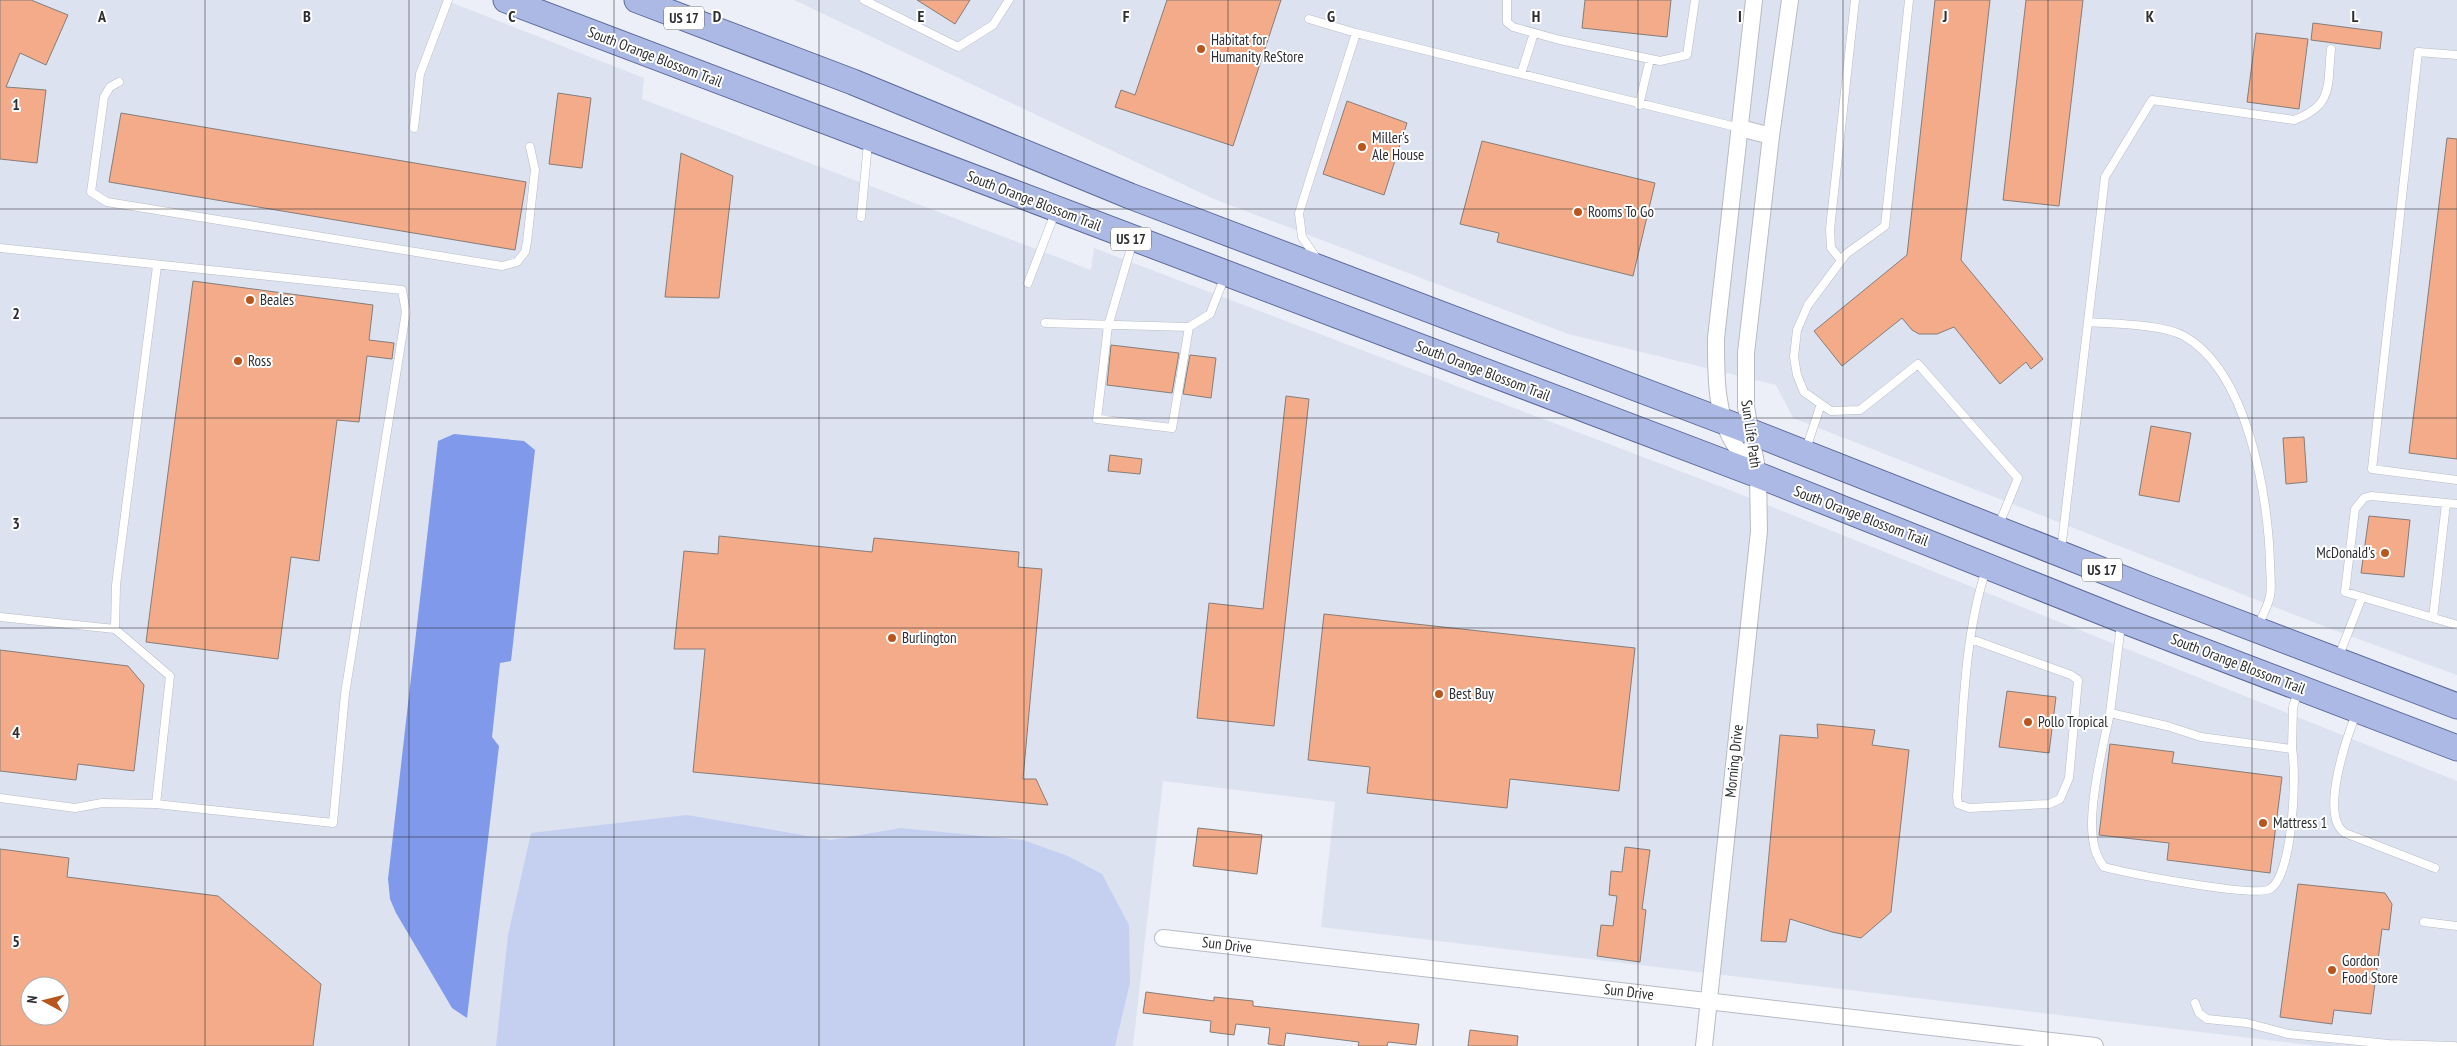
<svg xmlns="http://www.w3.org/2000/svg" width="2457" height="1046" viewBox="0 0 2457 1046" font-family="'PT Sans Narrow',sans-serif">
  <rect width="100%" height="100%" fill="#eceff8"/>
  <path fill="#dde2f1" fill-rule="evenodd" d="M0,0H445L644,78L642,99L1091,270L1094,248L1735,492L2457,781V1046H2318L1321,927L1335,802L1163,781L1133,1046H0ZM30,986H60V1016H30Z
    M794,0H2457V675L2336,631L1793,418L1776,385L1568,334L1214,199Z"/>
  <path fill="#c5d0f1" d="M687,815L831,840L901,828L1023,840L1068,856L1102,874L1129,925L1130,983L1115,1046H496L508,935L531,833Z"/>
  <path fill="#8099ea" d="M454,434L524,441L535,450L511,661L500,663L492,737L499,746L467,1018L452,1008L396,913L390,899L388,879L438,441Z"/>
  <path fill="#f4ab89" stroke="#857d79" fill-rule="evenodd" d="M0,0H31L68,15L46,65L20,53L6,87L46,90L37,163L0,159Z
    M917,0H970L955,24Z
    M1167,0H1281L1233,146L1115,107L1121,90L1135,95Z
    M1585,0H1671L1667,37L1582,28Z
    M1935,0H1990L1961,260L2043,359L2031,369L2026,362L2000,384L1954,327L1937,334H1919L1912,330L1902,318L1842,366L1814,331L1907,255Z
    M2026,0H2083L2059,206L2003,200Z
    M2313,23L2382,32L2380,49L2311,40Z
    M2256,33L2308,39L2299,109L2247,102Z
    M558,93L591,98L582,168L549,164Z
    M1347,101L1407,123L1384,195L1323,174Z
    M121,113L526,182L515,250L109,182Z
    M2447,138L2457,139V459L2409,453Z
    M1482,141L1655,183L1633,276L1497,242L1499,233L1460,224Z
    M681,153L733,176L719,298L665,297Z
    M193,281L373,305L369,340L394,343L392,359L367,356L359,422L337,420L319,561L291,557L278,659L146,642Z
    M1111,345L1179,353L1172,393L1107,385Z
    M1190,355L1216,358L1211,398L1183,394Z
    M1286,396L1309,399L1274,726L1197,718L1209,603L1263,609Z
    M2151,426L2191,433L2179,502L2139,495Z
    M2304,437L2307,482L2286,484L2283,438Z
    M1110,455L1142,459L1140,474L1108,471Z
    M2369,516L2410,520L2404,577L2361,573Z
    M719,536L872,552L874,538L1019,552L1018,567L1042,569L1023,779H1036L1048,805L693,772L705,649H674L684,551L718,554Z
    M1324,614L1635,648L1619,791L1510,779L1507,808L1367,793L1370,767L1308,760Z
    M0,650L128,666L144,685L134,771L78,764L76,780L0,771Z
    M2007,691L2056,697L2049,753L1999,747Z
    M1817,724L1875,730L1872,745L1909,750L1891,912L1861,938L1832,932L1790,919L1786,942L1761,941L1780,735L1818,738Z
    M2110,744L2174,752L2172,763L2282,777L2270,873L2167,860L2169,843L2099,835Z
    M1198,828L1262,835L1257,874L1193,866Z
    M1625,847L1650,850L1642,909L1646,910L1640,962L1597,956L1601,925L1613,926L1617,896L1609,895L1611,871L1622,872Z
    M0,849L69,858L67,877L218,896L321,984L313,1046H0ZM30,986H60V1016H30Z
    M2298,884L2385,893L2392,904L2389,930L2382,929L2371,1014L2334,1010L2332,1024L2280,1017Z
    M1146,992L1214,1001V997L1253,1001V1006L1419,1024L1416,1045L1388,1042L1387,1046H1358L1359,1042L1286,1033L1284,1046L1268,1044L1270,1028L1236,1024L1234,1035L1210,1032L1211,1021L1143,1013Z
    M1470,1030L1518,1036L1517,1046H1468Z"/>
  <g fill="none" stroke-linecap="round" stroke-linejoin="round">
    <g stroke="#b8bbc3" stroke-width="9">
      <path id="service" d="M864,0L958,47L993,25L1009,0
        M1507,0V22L1513,27L1560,40L1660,61L1687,55L1695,0
        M1909,0L1885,226L1846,254L1808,305L1797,330L1794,357L1797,375L1804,392L1831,411L1860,410L1918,364L2018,478L1998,527
        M1309,19L1356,33L1740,128
        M2457,55L2418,52L2372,469L2457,480
        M1521,74L1534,33
        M119,82L110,87L104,97L91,192L107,202L502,266L517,262L525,252L527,242L535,170L530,147
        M1639,105L1650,59
        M414,128L420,74L448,0
        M861,217L868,143
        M1133,241L1108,326L1097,419L1172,428L1189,327L1210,314L1225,276
        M0,248L402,290L406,312L345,694L333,823L156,804L102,803L75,808L0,798
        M1317,259L1302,237L1299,213L1356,33
        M1841,260L1831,248L1830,229L1855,0
        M1028,283L1055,213
        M2088,322C2113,324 2163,324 2184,336C2248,372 2268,496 2270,562C2270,573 2272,586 2270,596C2268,607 2261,618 2257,628
        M1045,323L1189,327
        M1806,449L1821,404
        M2457,504L2371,496L2364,498L2355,509L2345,592L2457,625
        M2061,551L2105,177L2152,100L2294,120C2334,105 2327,86 2331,49
        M0,617L115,629L116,585L157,266
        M2433,618L2446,503
        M2121,625L2110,713L2167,726L2201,737L2292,749L2293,707L2298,691
        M115,629L170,676L156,804
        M1971,639L2071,675L2078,680L2069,778L2060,799L2049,804L1969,808L1958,804L1957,797C1963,725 1963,638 1986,570
        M2338,658L2362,597
        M2357,712C2347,736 2319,816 2345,833L2435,868
        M2110,713C2103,746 2088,806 2093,839C2094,849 2098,859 2104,867C2127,873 2255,898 2270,889C2293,875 2297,775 2292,749
        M2424,922L2457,926
        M2195,1003L2199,1013L2207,1019L2247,1023L2288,1034L2389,1044L2454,1046"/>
    </g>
    <g stroke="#b8bbc3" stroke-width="18">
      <path id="minor" d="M1754,0L1716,338C1716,373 1715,415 1735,445C1741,455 1749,464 1757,473
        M1740,128L1771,136
        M1163,938L2095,1046
        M1704,1046L1759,531L1758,475L1746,407V353L1771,136L1790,0"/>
    </g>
    <g stroke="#5c6a9b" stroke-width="27">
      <path id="primary" d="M506,0L1758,475L2122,620L2457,748
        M637,0L853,82L1130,196L1749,431L2147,588L2457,706"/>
    </g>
    <use href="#service" stroke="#fff" stroke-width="8"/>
    <use href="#minor" stroke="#fff" stroke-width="16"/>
    <use href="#primary" stroke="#acb9e5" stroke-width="25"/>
  </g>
  <path fill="none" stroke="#2d2e31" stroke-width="1" stroke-opacity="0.55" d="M205,0V1046M409,0V1046M614,0V1046M819,0V1046M1024,0V1046M1228,0V1046M1433,0V1046M1638,0V1046M1843,0V1046M2048,0V1046M2252,0V1046M0,209H2457M0,418H2457M0,628H2457M0,837H2457"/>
  <g fill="#b9561e" stroke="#fff" stroke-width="2">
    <circle cx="1201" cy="49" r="5"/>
    <circle cx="1362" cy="147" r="5"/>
    <circle cx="1578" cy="212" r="5"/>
    <circle cx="250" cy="300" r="5"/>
    <circle cx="238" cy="361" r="5"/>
    <circle cx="2385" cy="553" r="5"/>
    <circle cx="892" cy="638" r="5"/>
    <circle cx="1439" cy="694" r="5"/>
    <circle cx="2028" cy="722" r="5"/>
    <circle cx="2263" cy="823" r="5"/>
    <circle cx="2332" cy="970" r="5"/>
  </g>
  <g text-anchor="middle" stroke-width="4" stroke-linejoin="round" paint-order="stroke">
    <g fill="#fff" stroke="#6c6d6f" stroke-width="1">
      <rect x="664" y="6.5" width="40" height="23" rx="4"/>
      <rect x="1111" y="227.5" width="40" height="23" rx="4"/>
      <rect x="2082" y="558.5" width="40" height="23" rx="4"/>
    </g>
    <g font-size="14" font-weight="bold" fill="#2d2e31">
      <text x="684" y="23">US 17</text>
      <text x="1131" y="244">US 17</text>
      <text x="2102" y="575">US 17</text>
    </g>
    <g font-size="15" fill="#2d2e31" stroke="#fff" text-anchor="start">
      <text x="1211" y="45">Habitat for<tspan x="1211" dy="17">Humanity ReStore</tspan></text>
      <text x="1372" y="143">Miller's<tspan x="1372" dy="17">Ale House</tspan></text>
      <text x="1588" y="217">Rooms To Go</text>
      <text x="260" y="305">Beales</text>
      <text x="248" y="366">Ross</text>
      <text x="2375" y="558" text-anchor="end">McDonald's</text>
      <text x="902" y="643">Burlington</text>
      <text x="1449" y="699">Best Buy</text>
      <text x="2038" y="727">Pollo Tropical</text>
      <text x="2273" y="828">Mattress 1</text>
      <text x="2342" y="966">Gordon<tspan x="2342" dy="17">Food Store</tspan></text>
    </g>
    <g font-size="15" fill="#2d2e31" stroke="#fff">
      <text transform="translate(655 57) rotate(21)" y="5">South Orange Blossom Trail</text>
      <text transform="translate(1034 201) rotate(21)" y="5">South Orange Blossom Trail</text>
      <text transform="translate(1483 371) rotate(21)" y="5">South Orange Blossom Trail</text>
      <text transform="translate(1751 434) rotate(82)" y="5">Sun Life Path</text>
      <text transform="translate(1861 516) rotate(21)" y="5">South Orange Blossom Trail</text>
      <text transform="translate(2238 664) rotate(21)" y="5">South Orange Blossom Trail</text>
      <text transform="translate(1734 761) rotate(-84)" y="5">Morning Drive</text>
      <text transform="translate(1227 945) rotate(7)" y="5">Sun Drive</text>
      <text transform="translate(1629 992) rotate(7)" y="5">Sun Drive</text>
    </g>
  </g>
  <g font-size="16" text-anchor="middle" font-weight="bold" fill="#2d2e31" stroke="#fff" stroke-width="4" stroke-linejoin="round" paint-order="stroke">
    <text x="102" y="22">A</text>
    <text x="307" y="22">B</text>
    <text x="512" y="22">C</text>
    <text x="717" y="22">D</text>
    <text x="921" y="22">E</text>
    <text x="1126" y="22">F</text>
    <text x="1331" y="22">G</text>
    <text x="1536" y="22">H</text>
    <text x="1740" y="22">I</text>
    <text x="1945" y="22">J</text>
    <text x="2150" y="22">K</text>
    <text x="2355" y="22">L</text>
    <text x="16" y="110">1</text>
    <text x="16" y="319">2</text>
    <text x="16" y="529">3</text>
    <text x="16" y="738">4</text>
    <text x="16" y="947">5</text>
  </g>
  <g transform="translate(45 1001) rotate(277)"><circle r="24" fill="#ffffff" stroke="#ababad"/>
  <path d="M0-4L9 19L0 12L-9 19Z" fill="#b9561e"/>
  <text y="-8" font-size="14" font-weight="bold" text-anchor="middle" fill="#2d2e31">N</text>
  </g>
</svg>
